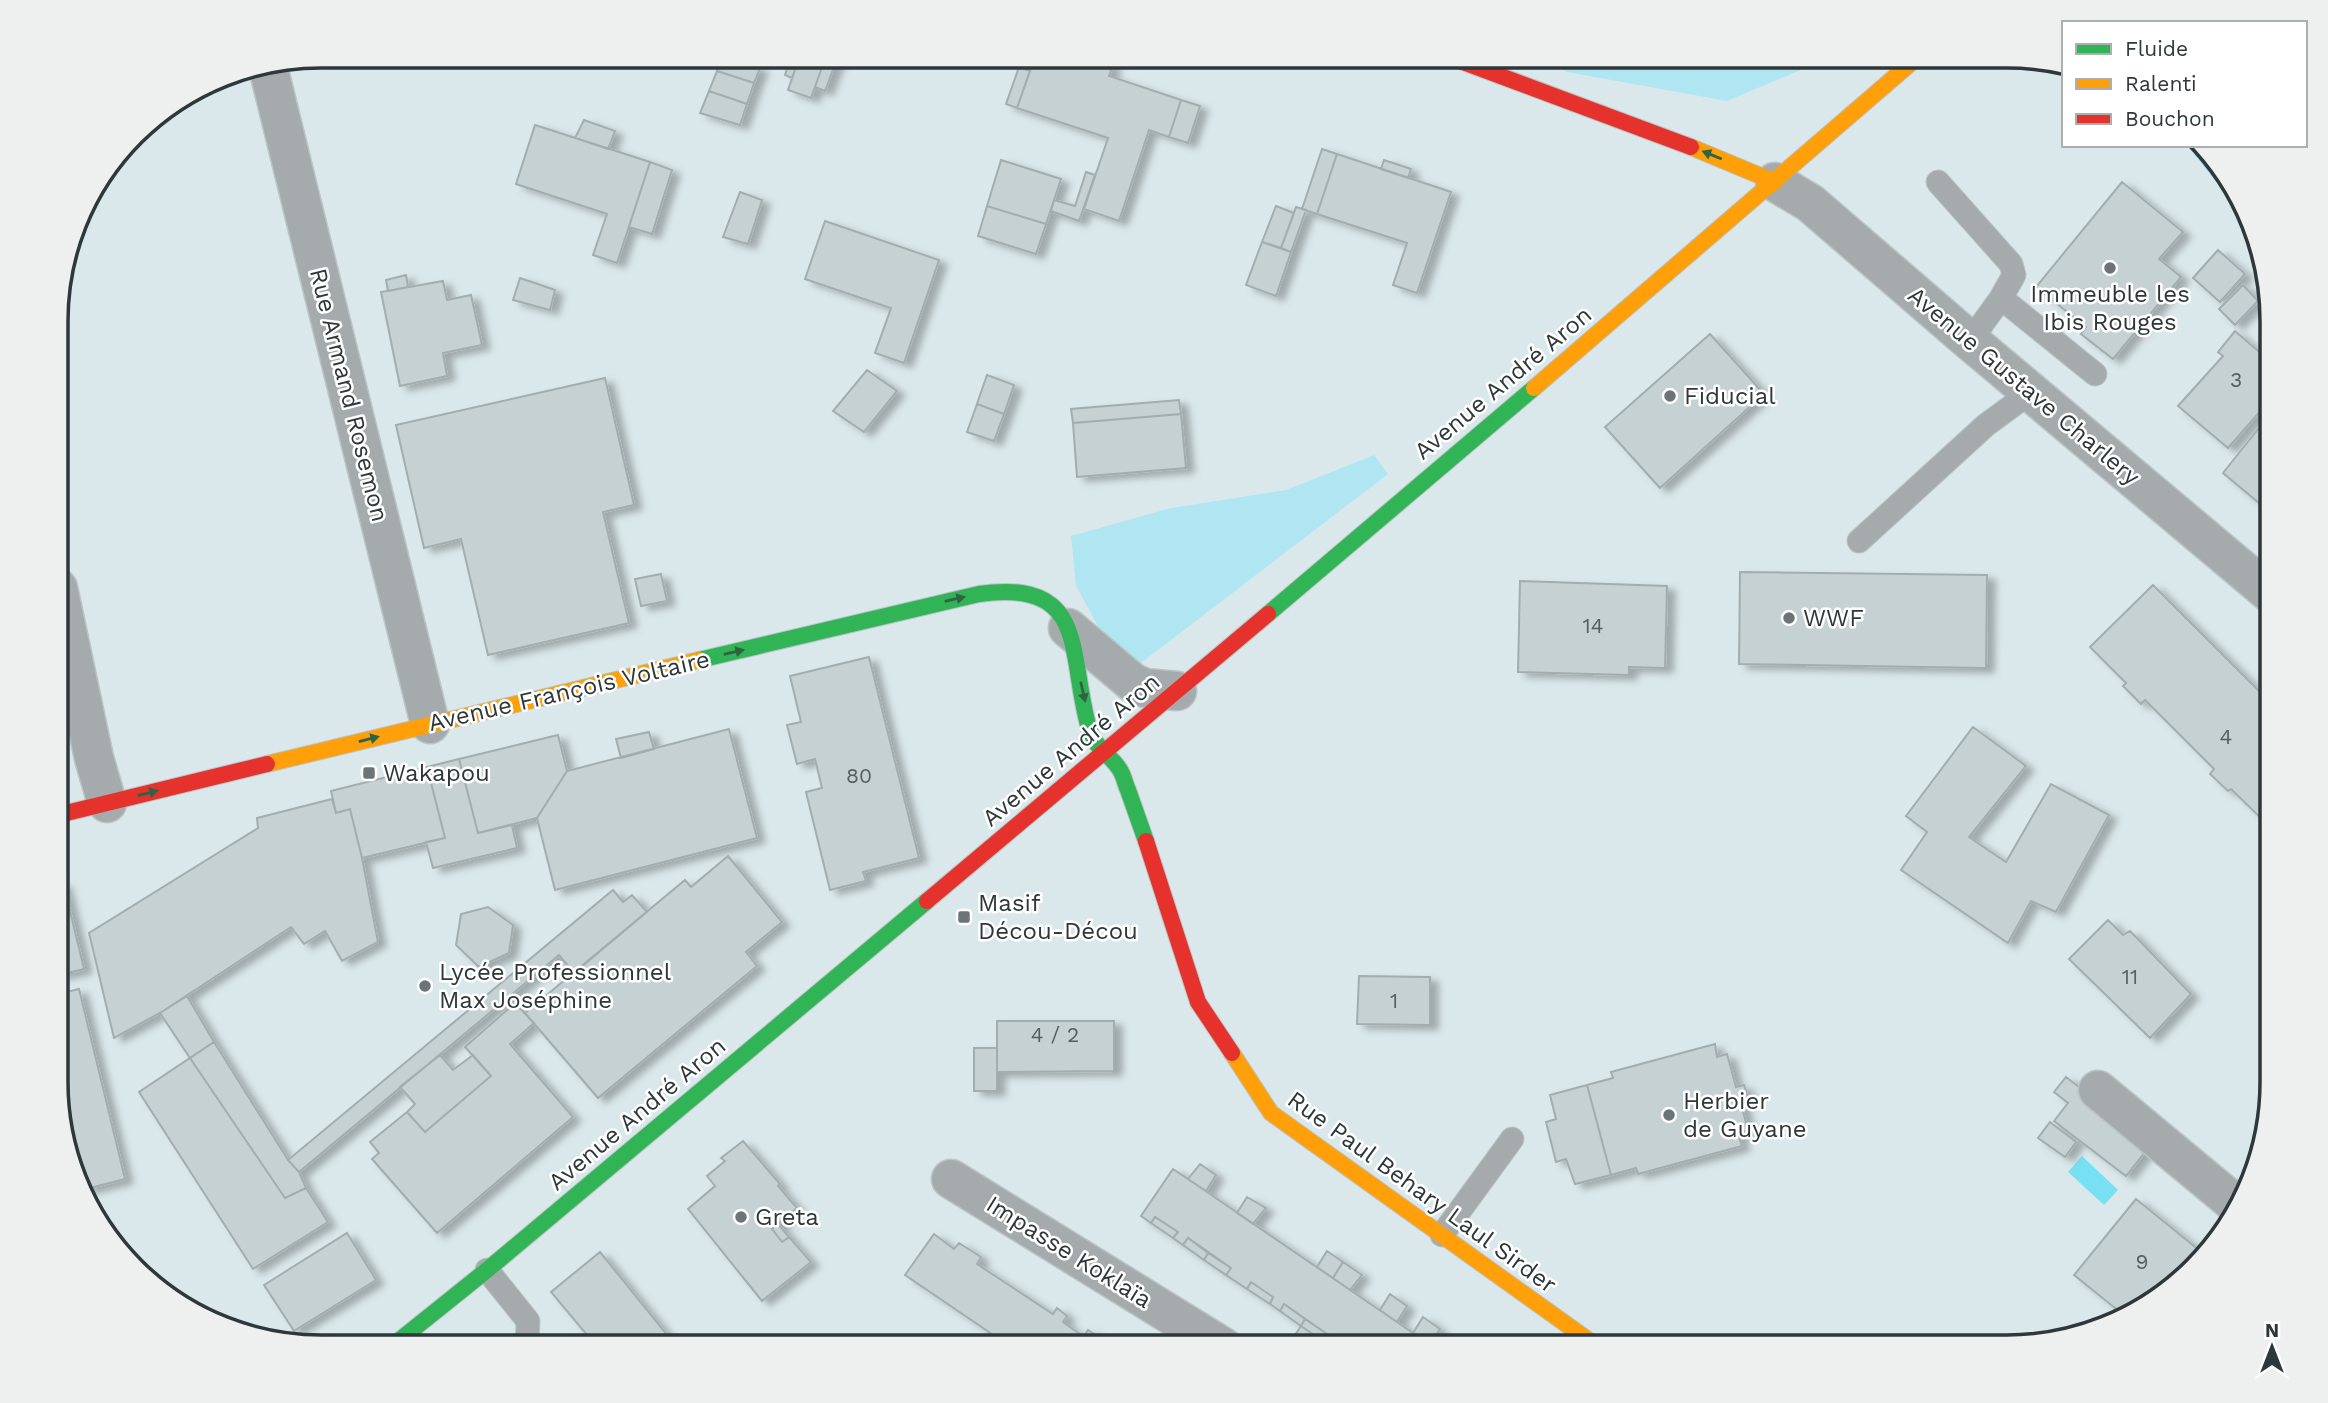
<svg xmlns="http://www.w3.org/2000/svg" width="2328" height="1403" viewBox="0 0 2328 1403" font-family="'Work Sans',sans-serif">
  <defs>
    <filter id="shadow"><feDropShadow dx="8" dy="4.5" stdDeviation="3.5" flood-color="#0004"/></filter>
  </defs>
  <rect width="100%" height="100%" fill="#dbe8eb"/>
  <path fill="#b0e6f2" d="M1537,56H1834L1727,101L1567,72Z
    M1374,455L1388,474L1141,663L1099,628L1076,586L1071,536L1171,508L1286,490Z"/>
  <path fill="#78e0f3" d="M2187,145H2203L2236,188L2246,219Z
    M2082,1156L2118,1190L2104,1205L2068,1172Z"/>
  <path fill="#c6d1d3" stroke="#a2adaf" stroke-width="2" filter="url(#shadow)" d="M721,56L760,68L754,83L717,71Z
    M791,56H800L792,78L785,75Z
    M800,56H826L811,98L788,90Z
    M826,56H838L825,91L815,87Z
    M1035,56H1048L1079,66L1084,56L1113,65L1109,76L1181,100L1169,137L1149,130L1119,221L1084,209L1108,138L1017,108Z
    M1019,67L1030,71L1017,108L1006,104Z
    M717,71L754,83L747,104L709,91Z
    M709,91L747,104L740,125L700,113Z
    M1181,100L1200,106L1188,143L1169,137Z
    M584,120L615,131L608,149L575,138Z
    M535,125L650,162L617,263L593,255L607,214L516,184Z
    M1322,149L1337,154L1317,214L1302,209Z
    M1337,154L1451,192L1417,293L1393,285L1407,243L1317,214Z
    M1001,160L1061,179L1046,224L987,206Z
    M1384,160L1411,169L1408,178L1381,169Z
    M650,162L672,170L652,234L629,227Z
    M1086,172L1095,175L1079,221L1051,211L1054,200L1075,206Z
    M2122,182L2183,232L2159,259L2181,277L2113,359L2081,334L2086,327L2036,287Z
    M740,192L762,200L748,244L723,237Z
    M987,206L1046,224L1036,254L978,236Z
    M1276,206L1294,213L1281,248L1262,242Z
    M1296,207L1306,210L1291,252L1281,248Z
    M825,221L939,260L904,363L875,353L891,308L805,279Z
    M1262,242L1291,252L1276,296L1246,285Z
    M2218,250L2245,274L2220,302L2193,278Z
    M406,275L408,287L388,291L386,280Z
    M520,278L555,290L550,310L513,300Z
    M443,281L447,300L471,295L482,345L443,353L447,376L400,386L381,292Z
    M2243,285L2258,301L2235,325L2219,309Z
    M2235,331L2271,362V399L2228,448L2178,406L2223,356L2218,352Z
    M1710,334L1764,394L1660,488L1605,427Z
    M867,370L897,391L864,432L833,411Z
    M987,375L1014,385L1004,414L977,404Z
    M605,378L634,505L603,512L629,623L488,655L461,539L424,548L396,425Z
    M1179,400L1181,414L1073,423L1071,409Z
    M977,404L1004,414L994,441L967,432Z
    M2271,413V513L2223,473Z
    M1181,414L1186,468L1077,477L1073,423Z
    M1740,572L1987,575L1986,668L1739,664Z
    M661,574L667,601L641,606L635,579Z
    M1520,581L1667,586L1665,668L1629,667V675L1518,672Z
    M2153,585L2271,703V828L2231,789L2228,791L2210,774L2214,769L2145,700L2141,704L2123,686L2126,683L2090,647Z
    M869,657L919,858L863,872L866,881L830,890L806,792L822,788L815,759L797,764L787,725L801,722L790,676Z
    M1973,727L2026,766L1969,837L2006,862L2051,784L2109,815L2056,912L2031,901L2008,943L1901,870L1927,832L1906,816Z
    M729,729L757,838L555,890L537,818L567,771Z
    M649,732L654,749L621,758L616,739Z
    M558,735L567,771L537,818L478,833L459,759Z
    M459,759L478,833L512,825L517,848L433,868L426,842L445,838L427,767Z
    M427,767L445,838L362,858L350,809L336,813L331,791Z
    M332,799L336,813L350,809L362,858L378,942L342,961L325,931L304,944L291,927L160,1013L114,1038L89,933L258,828L257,818Z
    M728,856L782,922L746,952L757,966L598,1098L525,1013L685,880L691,887Z
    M63,882L84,969L58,975V884Z
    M613,890L623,902L632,895L647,912L574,973L559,955L299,1172L288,1160Z
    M488,907L513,925L509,953L479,967L456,945L461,914Z
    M2108,920L2123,935L2130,931L2191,994L2150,1038L2069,959Z
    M1359,976L1430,977V1025L1357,1024Z
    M79,989L125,1179L86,1189L58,1116V994Z
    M187,996L214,1042L190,1058L160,1013Z
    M515,1003L534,1023L510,1044L573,1117L437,1233L372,1159L379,1153L370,1142L407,1112L425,1132L491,1076L465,1047Z
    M997,1021H1114V1071L997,1072Z
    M214,1042L288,1160L299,1172L306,1188L285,1198L190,1058Z
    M1715,1044L1717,1057L1727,1054L1736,1087L1744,1085L1748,1097L1740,1099L1748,1131L1738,1134L1742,1146L1638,1174L1636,1168L1611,1175L1587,1085L1613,1078L1611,1072Z
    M974,1048H997V1091H974Z
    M440,1055L453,1070L473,1055L491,1076L425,1132L407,1112L415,1104L400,1087Z
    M190,1058L285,1198L306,1188L328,1222L253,1269L139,1092Z
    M2066,1077L2152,1143L2126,1176L2054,1121L2068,1103L2054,1092Z
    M1587,1085L1611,1175L1575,1184L1566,1159L1556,1162L1546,1122L1556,1119L1550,1095Z
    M2050,1122L2076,1142L2065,1157L2038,1138Z
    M743,1141L780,1184L778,1186L797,1208L772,1229L782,1242L789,1237L811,1262L762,1301L688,1209L715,1186L707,1176L725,1161L721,1158Z
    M1200,1164L1216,1175L1206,1191L1188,1179Z
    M1173,1169L1188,1179L1429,1344L1427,1347H1333L1323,1341L1327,1334L1284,1304L1280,1311L1270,1304L1273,1297L1251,1282L1247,1289L1226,1275L1231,1268L1188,1238L1183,1245L1173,1238L1178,1232L1155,1217L1151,1223L1141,1216Z
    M1247,1197L1266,1208L1253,1224L1237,1213Z
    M2136,1199L2205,1255L2194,1270L2140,1311L2125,1316L2074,1275Z
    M1155,1217L1178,1232L1173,1238L1151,1223Z
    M778,1224L789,1237L782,1242L772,1229Z
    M347,1233L376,1280L294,1331L264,1285Z
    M934,1234L954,1249L959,1243L981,1257L977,1264L1053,1314L1057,1308L1067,1316L1063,1322L1077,1332L1084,1336L1088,1330L1110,1345L1109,1347H1011L905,1275Z
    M1188,1238L1208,1253L1204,1260L1183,1245Z
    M1327,1251L1343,1262L1333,1278L1317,1267Z
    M600,1252L677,1347H597L551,1292Z
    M1208,1253L1231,1268L1226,1275L1204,1260Z
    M1343,1262L1362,1275L1350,1290L1333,1278Z
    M1251,1282L1273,1297L1270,1304L1247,1289Z
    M1390,1294L1407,1306L1397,1322L1380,1310Z
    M1284,1304L1305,1319L1301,1326L1280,1311Z
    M1423,1317L1440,1329L1429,1344L1413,1333Z
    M1305,1319L1327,1334L1323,1341L1301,1326Z
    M1301,1326L1323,1341L1333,1347H1287Z"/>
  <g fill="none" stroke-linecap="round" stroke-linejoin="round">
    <g stroke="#bac4c6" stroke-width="25">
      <path id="lane" d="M1938,182L2011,264L2014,275L2001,298L1970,341
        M2001,298L2095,374
        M1859,541L1986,425L2031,392
        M1442,1235L1512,1139
        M487,1270L528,1321L527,1347"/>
    </g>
    <g stroke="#bac4c6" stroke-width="41">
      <path id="street" d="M268,67L430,724
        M1775,182L1810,203L1970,341L2271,594
        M58,588L94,758L107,803
        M1068,628L1132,682L1145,688L1177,691
        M2098,1090L2239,1207
        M951,1179L1223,1347"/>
    </g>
    <g stroke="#bac4c6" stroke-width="18">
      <path id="fast" d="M1268,614L1534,388
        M699,660L979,594C1091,578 1067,657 1090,732C1096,749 1112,756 1120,770C1124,776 1125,784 1128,790C1134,807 1140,824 1146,841
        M391,1347L487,1270L927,901"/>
    </g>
    <g stroke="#bac4c6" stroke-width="18">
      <path id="slow" d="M1691,147L1775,182
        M1534,388L1919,56
        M267,764L699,660
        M1232,1053L1271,1113L1598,1347"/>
    </g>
    <g stroke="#bac4c6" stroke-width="18">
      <path id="jam" d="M1447,56L1691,147
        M58,815L267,764
        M1146,841L1198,1002L1232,1053
        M927,901L1268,614"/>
    </g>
    <use href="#lane" stroke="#a5abac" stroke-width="23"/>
    <use href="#street" stroke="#a5abac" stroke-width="38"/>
    <use href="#fast" stroke="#30b455" stroke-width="16"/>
    <use href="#slow" stroke="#ff9f0a" stroke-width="16"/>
    <use href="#jam" stroke="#e5322d" stroke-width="16"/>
  </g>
  <defs><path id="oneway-solid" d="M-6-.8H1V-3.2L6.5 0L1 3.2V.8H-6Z" transform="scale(1.75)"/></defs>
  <g fill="#2f6343">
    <use href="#oneway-solid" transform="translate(1712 155) rotate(-158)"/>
    <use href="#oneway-solid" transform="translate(955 599) rotate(-13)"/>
    <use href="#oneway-solid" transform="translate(734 652) rotate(-13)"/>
    <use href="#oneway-solid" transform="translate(1083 692) rotate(77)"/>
    <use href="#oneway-solid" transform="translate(369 739) rotate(-14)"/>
    <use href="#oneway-solid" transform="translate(148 793) rotate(-14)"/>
  </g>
  <g fill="#6b7577" stroke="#fff" stroke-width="2.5">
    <circle cx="2110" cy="268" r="7"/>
    <circle cx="1670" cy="396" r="7"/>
    <circle cx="1789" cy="618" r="7"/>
    <rect x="362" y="766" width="14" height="14" rx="3.5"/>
    <rect x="957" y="910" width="14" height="14" rx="3.5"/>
    <circle cx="425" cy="986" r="7"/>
    <circle cx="1669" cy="1115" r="7"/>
    <circle cx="741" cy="1217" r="7"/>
  </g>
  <g text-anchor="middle" stroke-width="5" stroke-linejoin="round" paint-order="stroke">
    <g font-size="21" fill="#555e60">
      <text x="2236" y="387">3</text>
      <text x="1593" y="633">14</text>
      <text x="2226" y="744">4</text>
      <text x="859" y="783">80</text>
      <text x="2130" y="984">11</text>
      <text x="1394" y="1008">1</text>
      <text x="1055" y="1042">4 / 2</text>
      <text x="2142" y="1269">9</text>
    </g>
    <g font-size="24" fill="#2e3739" stroke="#fff" text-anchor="start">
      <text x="2110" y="302" text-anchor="middle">Immeuble les<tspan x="2110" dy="28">Ibis Rouges</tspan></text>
      <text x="1684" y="404">Fiducial</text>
      <text x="1803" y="626">WWF</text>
      <text x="383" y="781">Wakapou</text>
      <text x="978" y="911">Masif<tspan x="978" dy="28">Décou-Décou</tspan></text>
      <text x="439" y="980">Lycée Professionnel<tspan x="439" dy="28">Max Joséphine</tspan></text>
      <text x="1683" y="1109">Herbier<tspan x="1683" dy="28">de Guyane</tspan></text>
      <text x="755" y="1225">Greta</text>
    </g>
    <g font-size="24" fill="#2e3739" stroke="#fff">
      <text transform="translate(1503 383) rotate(-40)" y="8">Avenue André Aron</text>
      <text transform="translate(2024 386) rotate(40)" y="8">Avenue Gustave Charlery</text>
      <text transform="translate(349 395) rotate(76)" y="8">Rue Armand Rosemon</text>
      <text transform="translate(569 691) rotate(-13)" y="8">Avenue François Voltaire</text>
      <text transform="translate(1071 750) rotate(-40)" y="8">Avenue André Aron</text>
      <text transform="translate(637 1114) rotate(-40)" y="8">Avenue André Aron</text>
      <text transform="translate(1422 1192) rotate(36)" y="8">Rue Paul Behary Laul Sirder</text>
      <text transform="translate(1069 1252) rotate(32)" y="8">Impasse Koklaïa</text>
    </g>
  </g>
  <path d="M0 0H2328V1403H0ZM321 68H2007A253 253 0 0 1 2260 321V1082A253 253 0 0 1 2007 1335H321A253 253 0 0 1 68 1082V321A253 253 0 0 1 321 68Z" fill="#eeefef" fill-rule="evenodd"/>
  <path fill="none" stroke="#2e3739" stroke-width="3.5" d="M321 68H2007A253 253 0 0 1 2260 321V1082A253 253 0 0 1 2007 1335H321A253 253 0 0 1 68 1082V321A253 253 0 0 1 321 68Z"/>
  <rect x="2062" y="21" width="245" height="126" fill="#ffffff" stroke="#abafb0" stroke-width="2"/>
  <rect x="2076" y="44" width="35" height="10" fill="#30b455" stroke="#abafb0" stroke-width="2"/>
  <text x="2125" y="56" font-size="21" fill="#2e3739">Fluide</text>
  <rect x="2076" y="79" width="35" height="10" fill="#ff9f0a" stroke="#abafb0" stroke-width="2"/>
  <text x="2125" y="91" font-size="21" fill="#2e3739">Ralenti</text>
  <rect x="2076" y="114" width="35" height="10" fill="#e5322d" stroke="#abafb0" stroke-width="2"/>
  <text x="2125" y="126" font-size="21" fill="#2e3739">Bouchon</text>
  <g transform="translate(2272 1347)" stroke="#ffffff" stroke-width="5" paint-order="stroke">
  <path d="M0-5L12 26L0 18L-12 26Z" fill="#2e3739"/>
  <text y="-10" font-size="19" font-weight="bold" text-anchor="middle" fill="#2e3739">N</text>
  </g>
</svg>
